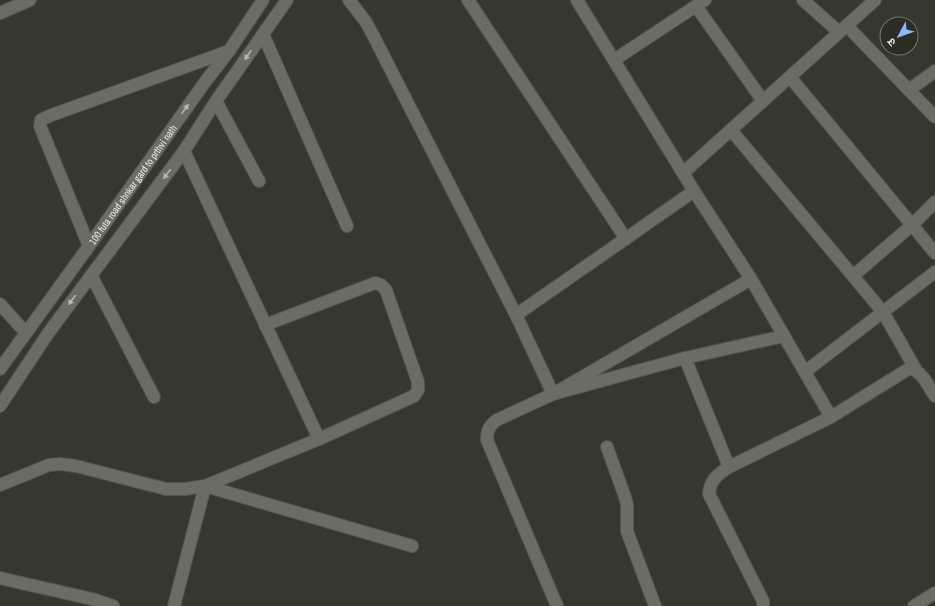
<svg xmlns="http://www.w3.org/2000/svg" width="935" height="606" viewBox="0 0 935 606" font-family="'Archivo Narrow','Noto Sans Devanagari',sans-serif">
  <rect width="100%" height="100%" fill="#373730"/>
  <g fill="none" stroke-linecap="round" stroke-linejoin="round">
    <g stroke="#54544d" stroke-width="14">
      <g id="minor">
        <path d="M349,0L366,22L375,39L516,315L553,394L685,358L784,336"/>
        <path d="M468,0L626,239"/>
        <path d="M803,0L839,32"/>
        <path d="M696,6L763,101"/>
        <path d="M0,13L30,0"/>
        <path d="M847,26L935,117"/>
        <path d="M263,34L347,226"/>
        <path d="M614,60L705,0"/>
        <path d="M790,77L935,253"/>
        <path d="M909,90L935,71"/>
        <path d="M216,101L259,181"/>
        <path d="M731,130L883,312L916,370"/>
        <path d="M184,151L319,439"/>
        <path d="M683,173L875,0"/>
        <path d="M89,246L40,126L41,120L49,116L229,51"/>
        <path d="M91,275L154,397"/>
        <path d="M853,276L912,225L935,202"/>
        <path d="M751,279L831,417"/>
        <path d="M0,304L26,333"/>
        <path d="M516,315L694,191"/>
        <path d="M685,358L729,467"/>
        <path id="s1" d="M0,369L89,246L205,82L229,51L263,0"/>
        <path d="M806,371L935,272"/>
        <path d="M0,406L49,332L184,151L216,101L287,0"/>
        <path d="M607,447L625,497L627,505V531L655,606"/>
        <path d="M0,485L49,465L60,464L76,466L166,489H185L205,486L319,439L414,396L418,390V382L386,290L381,285L375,283L265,325"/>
        <path d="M0,578L92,599L113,606"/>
        <path d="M174,606L205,486L412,546"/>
        <path d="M557,606L487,440C487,430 489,426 497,420L553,394L751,279L694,191L577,0"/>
        <path d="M763,606V601L709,494C710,480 718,474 729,467L831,417L910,368C923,372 928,386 935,396"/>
        <path d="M914,606L935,593"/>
      </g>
    </g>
    <use href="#minor" stroke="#6c6c63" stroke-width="12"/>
  </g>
  <defs><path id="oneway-solid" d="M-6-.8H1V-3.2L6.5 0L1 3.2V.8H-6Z"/></defs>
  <g fill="#b7b7b0">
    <use href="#oneway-solid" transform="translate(248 55) rotate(125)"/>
    <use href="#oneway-solid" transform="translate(185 109) rotate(-54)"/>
    <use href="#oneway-solid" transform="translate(167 174) rotate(127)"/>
    <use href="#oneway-solid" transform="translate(72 300) rotate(126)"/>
  </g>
  <g text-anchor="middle" stroke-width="3.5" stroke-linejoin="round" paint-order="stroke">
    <g font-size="10" fill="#e9e9e4" stroke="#2d2d26">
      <text dy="4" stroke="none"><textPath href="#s1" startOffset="227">100 futa road shnkar gard to prthvi nath</textPath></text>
    </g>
  </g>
  <g transform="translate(899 36) rotate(229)"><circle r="19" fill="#2d2d26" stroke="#787872"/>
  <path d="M0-3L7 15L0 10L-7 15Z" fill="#8bbafc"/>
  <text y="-6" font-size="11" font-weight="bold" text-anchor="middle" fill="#e9e9e4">उ</text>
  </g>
</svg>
